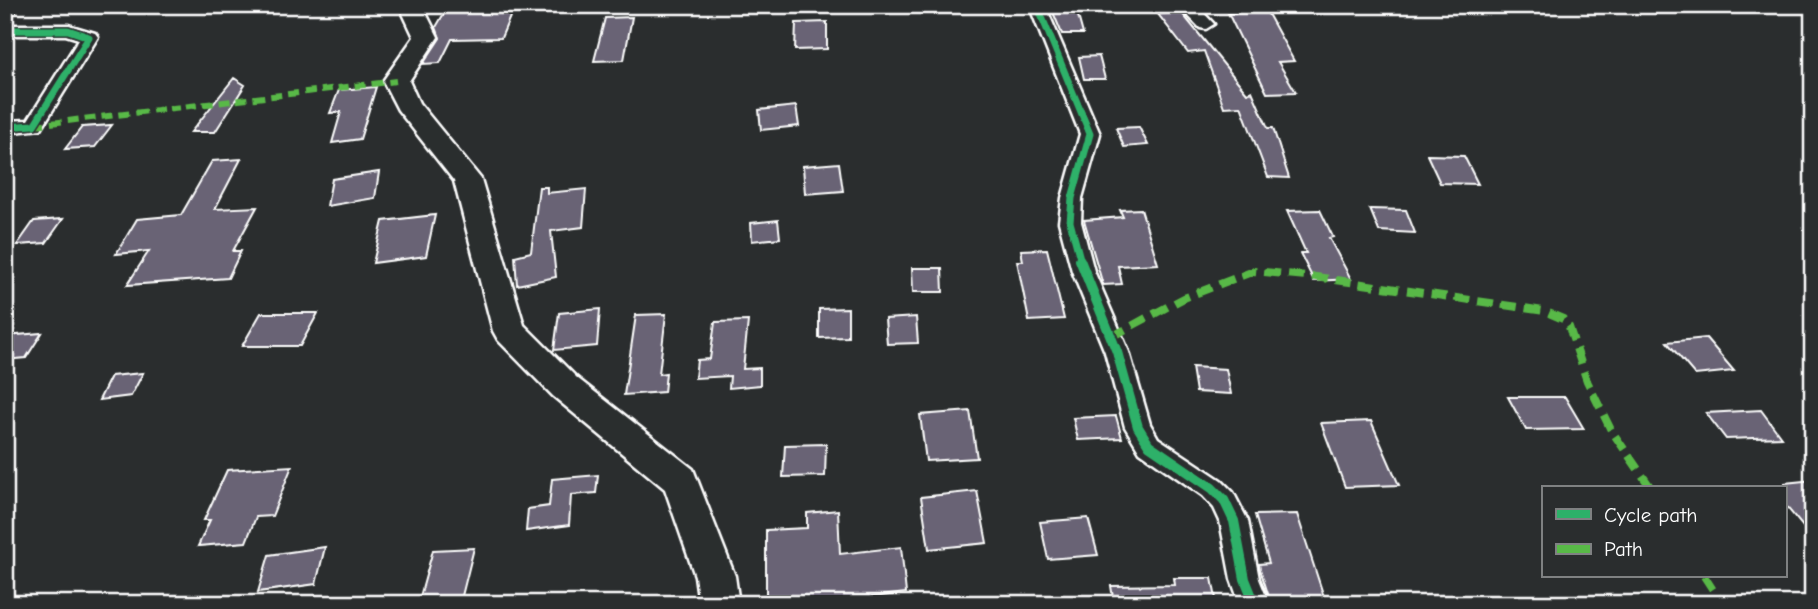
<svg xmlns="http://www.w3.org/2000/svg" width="1818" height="609" viewBox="0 0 1818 609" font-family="'Comic Neue',sans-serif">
  <rect width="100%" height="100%" fill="#2a2d2e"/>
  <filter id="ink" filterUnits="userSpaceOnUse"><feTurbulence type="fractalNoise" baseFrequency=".0143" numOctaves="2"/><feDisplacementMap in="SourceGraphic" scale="14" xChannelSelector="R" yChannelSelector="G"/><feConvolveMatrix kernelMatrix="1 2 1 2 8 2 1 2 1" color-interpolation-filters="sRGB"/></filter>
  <g filter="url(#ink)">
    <path fill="#696475" stroke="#fff" stroke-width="2" d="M495,5H515L501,38L452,39L440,63L423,64L440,38L436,27L446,10H492Z
      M1050,5H1075L1083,34H1062Z
      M1181,12L1247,93L1252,91L1268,128H1273L1289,178L1268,177L1241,106L1224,107L1204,51L1188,53L1158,14Z
      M1267,12L1294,61L1278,62L1296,92L1267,93L1228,13Z
      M632,17L624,60L594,61L605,18Z
      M827,22V49L795,50L796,23Z
      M1099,56L1105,79H1084L1079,57Z
      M234,78L245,85L215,132H191Z
      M376,87L360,139L332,143L341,112L330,113L339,90Z
      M796,106L799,126L761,130L759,110Z
      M112,125L95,147L65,149L82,127Z
      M1139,127L1148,145L1124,147L1116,128Z
      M1427,155L1464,156L1478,184L1440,183Z
      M241,159L215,209L257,207L233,251H241L228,278L127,285L149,251L116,254L137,219L181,215L212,161Z
      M839,163L843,191L805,194L803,166Z
      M379,172L375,198L327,206L332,179Z
      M539,187H547V193L586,189L583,227L551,231L556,277L517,285L515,256L531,252Z
      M1141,209L1158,264L1118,266L1122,284L1103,285L1084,220L1123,217L1120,210Z
      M1370,209L1406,210L1415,233L1379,231Z
      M1320,210L1333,237L1329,238L1351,279L1314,281L1300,253H1306L1287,211Z
      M435,215L426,256L373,263L383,221Z
      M63,219L46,243L17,245L34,221Z
      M778,220L780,238L752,241L751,223Z
      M1047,249L1064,319L1029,321L1017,261H1023L1021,250Z
      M912,268H942L943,292H913Z
      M848,308V337L819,338V309Z
      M600,309L597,346L554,350L559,313Z
      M261,313H318L300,346H242Z
      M666,314L659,374L666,373L664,392L624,395L636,315Z
      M916,317L918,343L887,344L885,319Z
      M748,321L743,369L760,368V385L729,388L730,376L695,378L697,360L710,359L715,322Z
      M42,333L26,358L5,360V336Z
      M1706,338L1734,371L1695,375L1667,342Z
      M1192,367L1226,369L1231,394L1196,392Z
      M143,373L131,396L99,400L111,376Z
      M1508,397H1565L1584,429L1526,430Z
      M1761,410L1781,437L1726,439L1706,413Z
      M970,411L977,458L926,461L920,415Z
      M1116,416L1122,438L1078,440L1073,418Z
      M1371,421L1399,485L1345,487L1321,423Z
      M826,444L825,476L783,477L785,445Z
      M292,466L272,516L256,517L246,542L198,546L210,520H204L227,470Z
      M598,475L596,493L571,495L569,525L526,531L528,509L549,506L552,479Z
      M1813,480V539L1785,505V483Z
      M977,491L987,543L929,549L921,497Z
      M838,510L840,554L901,547L906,593L813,604H766V530L807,528V513Z
      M1297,514L1325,600L1271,603L1260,569L1259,564L1269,563L1255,515Z
      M1088,518L1098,555L1048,559L1040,522Z
      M325,547L316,584L258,592L269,555Z
      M474,548L460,604H418L433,550Z
      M1174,578H1212L1217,604H1114L1111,586L1175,585Z"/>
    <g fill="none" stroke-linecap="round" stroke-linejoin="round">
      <g stroke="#fff" stroke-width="5">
        <path id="street" d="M5,5H20L11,15L5,16Z
          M1029,5H1045L1100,134L1082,198L1081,222L1094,271L1129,352L1150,424L1158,438L1221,480L1233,492L1248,521L1259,579L1269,604H1240L1231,579L1220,521L1214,508L1203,496L1140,452L1125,427L1105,352L1072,271L1059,222L1062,198L1080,134Z
          M1178,5H1196L1214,24L1206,29L1200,28Z
          M5,25H68L95,33L98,37L41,129L5,133V121L28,120L79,39L66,35H5Z"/>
      </g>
      <g stroke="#fff" stroke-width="5">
        <path id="secondary" d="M399,5H422L438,37L409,81L419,103L481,179L524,325L577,378L693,469L735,576L739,604H699L695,576L665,489L553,396L498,340L493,331L454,181L398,110L383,81L414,37Z"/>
      </g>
      <use href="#street" fill="#2a2d2e" fill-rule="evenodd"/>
      <use href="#secondary" fill="#2a2d2e" fill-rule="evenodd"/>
      <path stroke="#58b947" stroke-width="6" stroke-dasharray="11 6" stroke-linecap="butt" d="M34,125L396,81"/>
      <path stroke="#58b947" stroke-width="8" stroke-dasharray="16 8" stroke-linecap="butt" d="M1111,337L1184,298L1254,271L1316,277L1544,311L1563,319L1569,327L1587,381L1611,430L1651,488
        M1704,576L1722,604"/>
      <g stroke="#2a2d2e" stroke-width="10">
        <path id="cycleway-far1" d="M1037,5L1090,134L1072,198L1070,222L1081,262
          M5,30H68L89,37L34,125L5,127"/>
      </g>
      <g stroke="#2a2d2e" stroke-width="14">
        <path id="cycleway" d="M1080,260L1117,352L1138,427L1149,445L1212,488L1224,500L1234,521L1245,579L1255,604"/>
      </g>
      <use href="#cycleway-far1" stroke="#2db169" stroke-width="7"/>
      <use href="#cycleway" stroke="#2db169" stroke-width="10"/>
    </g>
  </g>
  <rect width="1818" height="609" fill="none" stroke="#2a2d2e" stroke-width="28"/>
  <rect x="14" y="14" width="1790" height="581" fill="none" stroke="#fff" stroke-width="2.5" filter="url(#ink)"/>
  <rect x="1542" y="486" width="245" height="91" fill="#2a2d2e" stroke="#7f8182" stroke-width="2"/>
  <rect x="1556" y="509" width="35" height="10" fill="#2db169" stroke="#7f8182" stroke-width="2"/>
  <text x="1604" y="522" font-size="21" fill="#ffffff">Cycle path</text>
  <rect x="1556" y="544" width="35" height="10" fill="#58b947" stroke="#7f8182" stroke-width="2"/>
  <text x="1604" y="556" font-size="21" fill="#ffffff">Path</text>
</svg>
